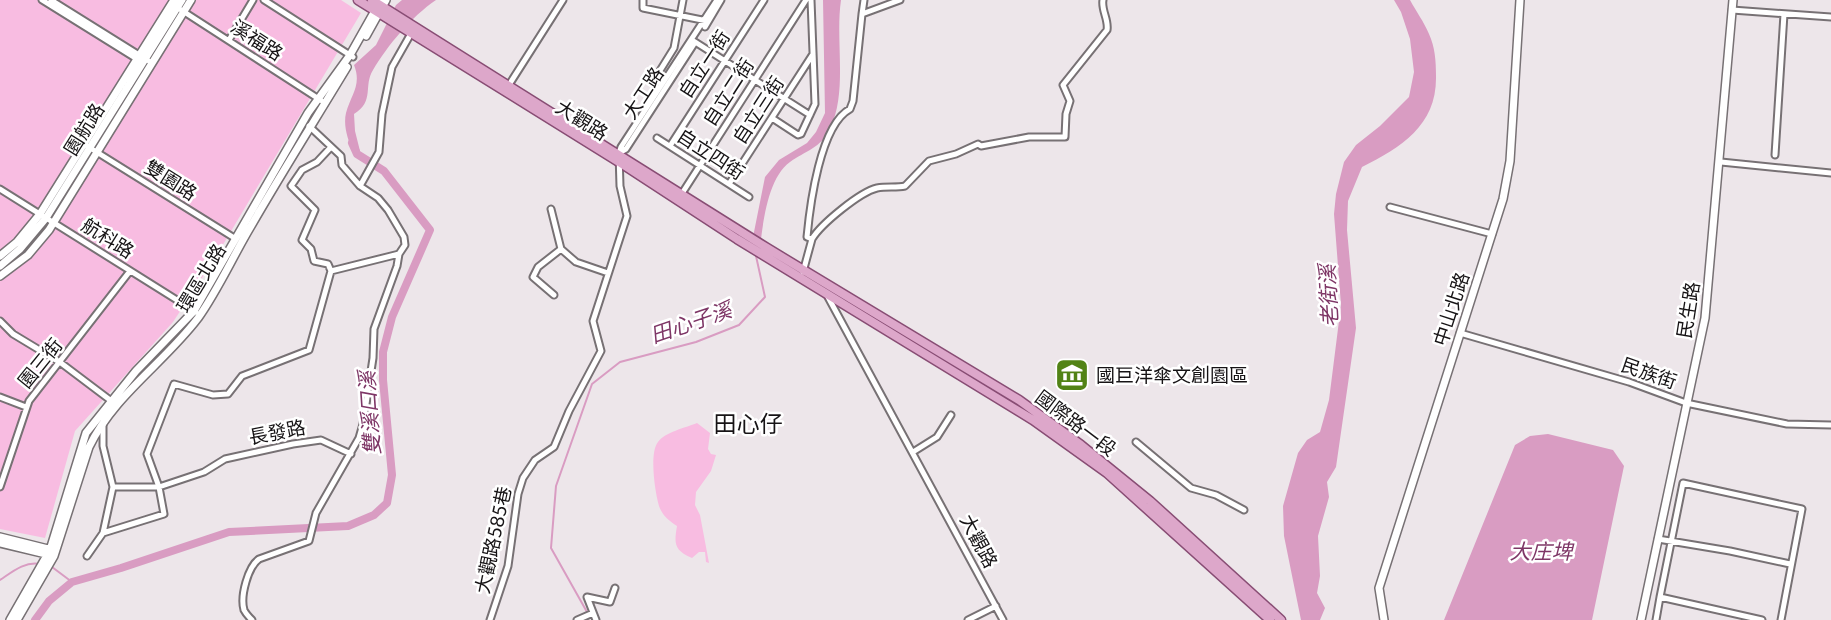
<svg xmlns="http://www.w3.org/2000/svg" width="1831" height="620" viewBox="0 0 1831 620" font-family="Lato,'Noto Sans TC',sans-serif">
  <rect width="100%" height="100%" fill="#ede6ea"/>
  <path fill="#f8bce1" d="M0,0H341L361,13L215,258L173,322L75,431L45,538L0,529Z
    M697,423L710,433L708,449L711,454L716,455L711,471L696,492L695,505L700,515L709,563L706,562L705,552H699L692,558C674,550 674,544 677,526C669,521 662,515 659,506C655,492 649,453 658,442C665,432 685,428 697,423Z"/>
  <path fill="#d99cc2" d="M402,0H436C411,17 388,45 373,70C363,86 375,101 354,114L355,131L360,151L353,152C348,140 343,126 346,113C351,94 362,85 354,65L376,45L396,5Z
    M823,0H841C835,41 848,91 830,129C821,148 805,151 790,162C766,179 762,230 759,258L750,252L765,177L779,160L807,143L816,132L825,113Z
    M1394,0H1410C1416,11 1424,22 1429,34C1435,47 1436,61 1436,76C1437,125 1402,147 1362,167L1348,201L1347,230L1356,328L1336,467L1327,482L1329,497L1318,536L1320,576L1317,593L1325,608L1320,620H1301L1284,536L1283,506L1298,453L1307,440L1320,432L1329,400L1341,305L1334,214L1336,194L1344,162L1356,145L1380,126L1409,97L1414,72L1410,39L1401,12Z
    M1548,434L1613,450L1624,466L1592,620H1444L1515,445L1530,436Z"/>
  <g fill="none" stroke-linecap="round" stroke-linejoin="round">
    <path stroke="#d99cc2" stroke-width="2" d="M52,567L72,582
      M0,580C12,572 25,561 40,564
      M587,612L551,548L556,486L592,384L620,362L696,342L739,325L765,297L756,256"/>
    <path stroke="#d99cc2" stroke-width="8" d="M35,620L49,601L72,582L121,568L229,532L348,526L374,515L387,503L392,475L383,380V352L392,317L430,230L384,171L357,154L352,143"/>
    <g stroke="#777174" stroke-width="9">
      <path id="street" d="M42,0L140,61
        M51,0L152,63
        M264,0L353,57
        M643,0V8L707,21
        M175,6L325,103
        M1732,10L1831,17
        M862,14L864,0
        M705,27L721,0
        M229,40L253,0
        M692,40L810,115
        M656,77L674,48L683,0
        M507,88L563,0
        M772,118L798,135L801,134L815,104L811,0
        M657,138L749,197
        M87,146L236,239
        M670,146L764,0
        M619,153L626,149L694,44
        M1775,155L1784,14
        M1721,162L1831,173
        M729,184L813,54
        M360,186L379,152L382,114L392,67L413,30
        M0,189L196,312
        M681,195L806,0
        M1390,207L1492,234
        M551,209L561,249
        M812,239C821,224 860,192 877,188C887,186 896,188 905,186L929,161L956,154L978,144L981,146L1029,137H1065L1066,114L1070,101L1063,85L1107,30C1109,20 1101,10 1103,0
        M561,249L576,262L608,273
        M331,271L328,264L314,261L311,249L302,240L315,210L291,186L302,170L317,162L331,147
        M803,272L812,239L807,237C810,205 820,125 850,109L853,101L862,14L900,0
        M554,295L533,277L538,267L561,249
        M828,297L1003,620
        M0,321L13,334L61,363L114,403
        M1460,333L1629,382L1686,403L1787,424L1831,425
        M0,397L26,407
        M1136,442L1191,488L1216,495L1244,510
        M913,452L937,437L951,415
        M0,487L29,401L130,271
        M113,487H159L204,472L225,459L293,444L321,440L351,454
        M103,533L164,514L159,487L147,454L174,384L213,395L228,394L242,376L309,350L331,271L399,254
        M1658,539L1730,551L1790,564
        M87,556L103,533L113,487L103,446V424
        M252,620C249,617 246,614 244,610C240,596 248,567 259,559L309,541L316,513L359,438L363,424L373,358L374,329L397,266L399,254L405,245L404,237L388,210L378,198L360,186L342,165L341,156L309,126
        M490,620L508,566L518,494L523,478L535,460L554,447L569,411L601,351L593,321L627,216L620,186L619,153L621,147L717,0
        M577,620L593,613
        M596,620L587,597L610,602L615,588
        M968,620L996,606
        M1656,620L1660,597
        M1762,620L1660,597L1683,483L1802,509L1781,620"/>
    </g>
    <g stroke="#777174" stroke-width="10">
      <path id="secondary" d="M366,36L386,0
        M0,256L17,242L40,214L174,0
        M0,266L20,249L46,218L182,0
        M0,276L28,255L49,230L191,0
        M0,537L52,550
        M0,543L50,555
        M10,620L50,550L86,433L136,371L194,311L308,113L350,55L381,0
        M17,620L54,556L89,447C114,395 164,363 198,318C218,290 233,256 251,226C282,172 315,120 347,67
        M1384,620L1379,588L1503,199L1510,161L1520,0
        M1641,620L1705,318L1733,0"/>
    </g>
    <g stroke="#884d74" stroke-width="11">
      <path id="primary" d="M358,0L619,162L737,239L1033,420L1107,473L1270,620
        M372,0L767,248L1019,400L1081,445L1150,501L1281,620"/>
    </g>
    <use href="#street" stroke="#fff" stroke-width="5"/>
    <use href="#secondary" stroke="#fff" stroke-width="7"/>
    <use href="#primary" stroke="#dda7ca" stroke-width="8"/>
  </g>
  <defs>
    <g id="museum-square" transform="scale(1.75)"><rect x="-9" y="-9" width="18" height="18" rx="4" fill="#528316" stroke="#fff"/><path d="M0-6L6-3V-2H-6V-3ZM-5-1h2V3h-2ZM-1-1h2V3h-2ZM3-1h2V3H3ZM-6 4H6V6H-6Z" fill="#fff"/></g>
  </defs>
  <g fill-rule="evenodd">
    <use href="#museum-square" x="1072" y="375"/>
  </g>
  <g text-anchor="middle" stroke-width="5" stroke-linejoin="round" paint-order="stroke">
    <g font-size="19" fill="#161315" stroke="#fff">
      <text transform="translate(257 40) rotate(33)" y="7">溪福路</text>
      <text transform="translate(704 64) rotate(-57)" y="7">自立一街</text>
      <text transform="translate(728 92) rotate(-57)" y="7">自立二街</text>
      <text transform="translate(643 93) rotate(-57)" y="7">大工路</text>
      <text transform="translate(758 110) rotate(-57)" y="7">自立三街</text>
      <text transform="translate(582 120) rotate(32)" y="7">大觀路</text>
      <text transform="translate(84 129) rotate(-58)" y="7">園航路</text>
      <text transform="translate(711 154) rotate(33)" y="7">自立四街</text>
      <text transform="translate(171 180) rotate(32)" y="7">雙園路</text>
      <text transform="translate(108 238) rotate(32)" y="7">航科路</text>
      <text transform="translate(201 278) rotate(-59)" y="7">環區北路</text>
      <text transform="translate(1451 309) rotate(-72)" y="7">中山北路</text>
      <text transform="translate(1688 310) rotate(-81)" y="7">民生路</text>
      <text transform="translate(40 363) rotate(-51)" y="7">園三街</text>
      <text transform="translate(1649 373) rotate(19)" y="7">民族街</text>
      <text transform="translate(1076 423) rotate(37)" y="7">國際路一段</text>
      <text transform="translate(277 432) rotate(-11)" y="7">長發路</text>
      <text transform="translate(493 540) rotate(-78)" y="7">大觀路585巷</text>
      <text transform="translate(979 541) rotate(62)" y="7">大觀路</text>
    </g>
    <g font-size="19" fill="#161315" stroke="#fff" text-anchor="start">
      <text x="1096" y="382">國巨洋傘文創園區</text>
    </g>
    <g font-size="21" font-style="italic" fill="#7e3666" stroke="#fff">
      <text transform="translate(1329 296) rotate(-93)" y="7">老街溪</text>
      <text transform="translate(691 323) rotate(-19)" y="7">田心子溪</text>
      <text transform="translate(370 413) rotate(-94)" y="7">雙溪口溪</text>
      <text x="1541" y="559">大庄埤</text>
    </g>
    <g font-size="23" fill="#161315" stroke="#fff">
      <text x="748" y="432">田心仔</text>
    </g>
  </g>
</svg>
